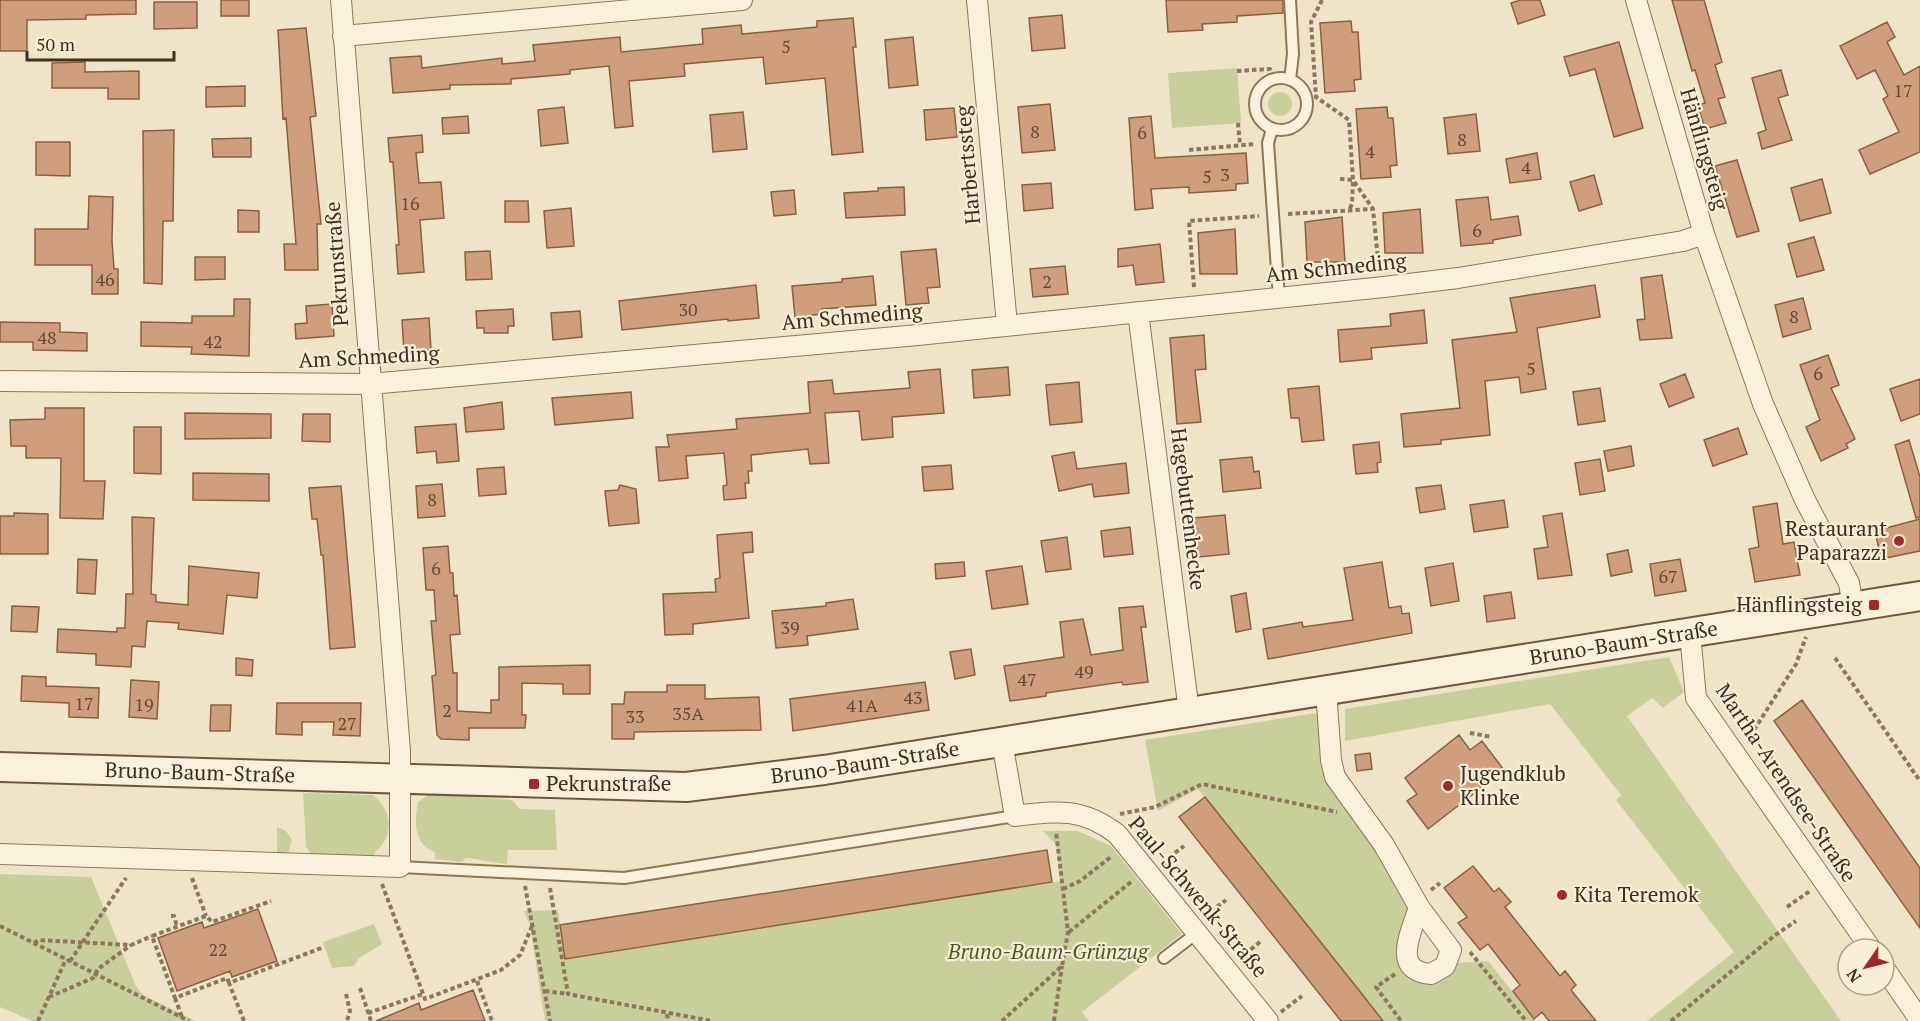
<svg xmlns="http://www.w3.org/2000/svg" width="1920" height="1021" viewBox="0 0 1920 1021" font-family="'PT Serif',serif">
  <rect width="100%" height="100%" fill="#f0e4c8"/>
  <path fill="#c9cf9b" d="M1237,68L1241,123L1172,128L1168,73Z
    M1268 104a12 12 0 1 1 24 0a12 12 0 1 1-24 0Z
    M1669,657L1684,692L1663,708L1652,698L1627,716L1841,1021H1647L1734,952L1616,800L1621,795L1550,704L1345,741V709Z
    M1323,712L1325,760L1410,898L1403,966L1488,961L1536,1021H1383L1198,789L1158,811L1145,740Z
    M303,793L373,795C393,810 394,837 375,852L374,858L312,855L306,847Z
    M430,794L512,800L520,809L555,810L557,850H508L507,864C492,863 480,859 466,858L461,862L435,859V852C414,845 414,822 418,802Z
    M277,827L286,831L292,840L289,851L277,857Z
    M1043,831H1078L1111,846L1182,934L1082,1012L1089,1021H545L530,925L524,911L558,910L565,959L1060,881L1056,844Z
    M0,874L91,877L136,986L143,995L196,1021H32L0,1007Z
    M374,924L382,944L359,958L354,966L332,968L323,942Z"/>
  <path fill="#cf9f7d" stroke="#8d5f41" stroke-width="1.5" d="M0,0H136V14L86,15V19L27,20V51H0Z
    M221,0H249V16H221Z
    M1166,0H1283V13L1237,16V22L1202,24L1203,30L1168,32Z
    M1521,0H1540L1545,15L1518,24L1511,3Z
    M1672,0H1704L1722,62L1715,65L1725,97L1718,99L1726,123L1705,129L1698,105L1705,103L1695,70L1692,71Z
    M154,2H197V28L154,29Z
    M1062,15L1065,48L1032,51L1029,18Z
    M853,18L856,47H853L863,152L832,155L825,78L766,84L763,57L684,64L685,76L629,81L633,126L615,128L609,66L570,70V74L511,79V84L450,85V89L393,93L390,58L421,56L422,68L502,58V64L535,61L533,45L620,37L621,52L703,44L702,29L741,25L742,34L817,27V21Z
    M1351,21L1352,32H1358L1361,79L1354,80L1355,91L1325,93L1320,23Z
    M1887,22L1895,37L1887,42L1904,75L1920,66V152L1870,174L1859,150L1899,132L1883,99L1888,96L1875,70L1857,79L1840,46Z
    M306,28L316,116L310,117L321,224H317L318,270H285L284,244H296L286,118L283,119L278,30Z
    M913,37L918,85L889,88L885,40Z
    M1619,42L1643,128L1614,137L1595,69L1570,76L1564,57Z
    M85,62V72L139,71V99H108V88H52V63Z
    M1781,70L1788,95L1778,98L1792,140L1762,149L1758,133L1766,130L1752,78Z
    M245,86V106L206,107V87Z
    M1050,104L1055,150L1022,153L1018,107Z
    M564,107L568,143L541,146L538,110Z
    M1387,107L1388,118H1393L1397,165L1390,166L1391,177L1361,179L1356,109Z
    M954,108L957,137L926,140L924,110Z
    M743,112L747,149L713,152L710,115Z
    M1476,114L1480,151L1448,154L1444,118Z
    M468,116L469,133L443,134L442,118Z
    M1151,116L1155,158L1246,153L1248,183L1236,184V190L1189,193V187L1151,189L1153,208L1135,210L1129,118Z
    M174,130L173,221H163L162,284L144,283L143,131Z
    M422,135L423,152L416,153L419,183L441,182L444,218L420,220L424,272L398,274L396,245H399L393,162H390L388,138Z
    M251,138V157H213L212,139Z
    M36,142H70V176L36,175Z
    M1537,153L1541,179L1510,183L1506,159Z
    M1737,160L1759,231L1737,237L1715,166Z
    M1594,175L1602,204L1579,211L1570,182Z
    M1822,179L1831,213L1800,221L1791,188Z
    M1051,183L1053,208L1024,211L1022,185Z
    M904,187L905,215L846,218L844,193L878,191V188Z
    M794,190L796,214L774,216L771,192Z
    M89,196L113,197L112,241L114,269H118V294H92V265H35V229H88Z
    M1488,197L1491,220L1518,216L1521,235L1493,240V243L1461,246L1456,200Z
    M505,201H528L529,222H505Z
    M571,208L574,246L547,248L544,211Z
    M1420,209L1423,253H1385L1383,213Z
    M238,210L259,211V232H238Z
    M1342,217L1345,262H1307L1305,222Z
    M1235,229L1237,274H1200L1198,233Z
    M1814,237L1824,270L1797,277L1788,244Z
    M1160,244L1164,282L1136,285L1133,265L1118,267V249Z
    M936,249L940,287L927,288L929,303L906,305L901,252Z
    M490,251L492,279L466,280L465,252Z
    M195,257H225V279L195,280Z
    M1065,266L1068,294L1033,297L1030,269Z
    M1662,275L1672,338L1640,340L1637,320L1645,319L1641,278Z
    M873,276L876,305L822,309V314L795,317L792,286L842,282V279Z
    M756,285L759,318L728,321V319L622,330L619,301Z
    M1595,285L1600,317L1537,328L1546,389L1521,393L1519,377L1485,381L1490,435L1441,440V444L1404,447L1401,414L1460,408L1452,340L1517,332L1510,298Z
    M1803,298L1811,329L1783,337L1775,305Z
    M234,299H250L249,356L191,354L192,347L141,346V322L192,323V316H234Z
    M332,304L334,336L296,339L295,324L307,323L306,306Z
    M513,309L514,326H508V333H484V328H477L476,311Z
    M1424,310L1427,343L1371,348L1372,359L1340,362L1338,330L1391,326L1390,314Z
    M580,311L582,337L553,340L551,313Z
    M429,318L431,350L404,352L402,320Z
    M0,322L60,323V332L87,333V351L33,350V342H0Z
    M1204,335L1206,369L1195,370L1201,422L1177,424L1170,338Z
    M1828,355L1839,385L1831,388L1855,439L1846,444L1848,448L1821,461L1806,427L1820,420L1800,365Z
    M1008,367L1010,395L974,398L972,370Z
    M940,369L944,413L892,417L893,437L862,440L859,411L825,413L829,463L810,464L808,449L751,455L752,471H748L749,483H745L746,498L724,500L723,486L727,485L724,453L686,456L688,478L659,481L656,447H669L667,435L737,429L736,419L810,413L808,382L832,380L834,394L910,388L908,372Z
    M1685,374L1694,397L1669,407L1660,384Z
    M1920,379V414L1901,421L1890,389Z
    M1079,382L1082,422L1050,425L1046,385Z
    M1319,386L1324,440L1302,442L1299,418H1291L1288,389Z
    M1600,388L1605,421L1578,425L1573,392Z
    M631,392L633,418L555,425L552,398Z
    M502,402L504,429L466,432L464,408Z
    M45,408H84V481H105L103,519L60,518L61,458H26V446H11L10,420L45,419Z
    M185,413L271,414V438L185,439Z
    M303,414H330V442L302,441Z
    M456,424L459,461L437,463L436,451L417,453L415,427Z
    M134,427H161V474L134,473Z
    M1738,428L1747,454L1713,466L1704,440Z
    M1909,440L1920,477V517L1916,518L1895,445Z
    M1379,442L1381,462L1377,463L1378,472L1356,474L1353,445Z
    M1631,446L1634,466L1608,471L1604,451Z
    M1074,452L1077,469L1126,463L1129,493L1094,497L1092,484L1059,491L1052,456Z
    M1252,457L1254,472L1259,471L1261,488L1223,492L1220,460Z
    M1600,459L1605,491L1580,495L1575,463Z
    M951,465L953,489L924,491L922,467Z
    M504,467L506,494L479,496L477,469Z
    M193,473L269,474V501L193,500Z
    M442,484L445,516L418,518L416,486Z
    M620,485L636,489L639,523L609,526L605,491L618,490Z
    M1441,485L1445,509L1420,513L1416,488Z
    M341,486L355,647L330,649L323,555H321L317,519H312L309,488Z
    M1504,500L1508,527L1474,532L1470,505Z
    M1777,503L1783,544L1794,542L1800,575L1755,582L1749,549L1759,547L1753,507Z
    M14,513L48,514V554H0V516H14Z
    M1562,513L1572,575L1538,579L1534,549L1548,547L1543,516Z
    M1225,515L1229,554L1198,557L1194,518Z
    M132,517L154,518L151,594L156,595V602L188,605L189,566L259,573L257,598L227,595L223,634L178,629L179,623L147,621L145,647L132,646L131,667L96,665V654L57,652L58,629L117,632V628H125L126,594H133Z
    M1920,519V551L1881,559L1875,531Z
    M1130,527L1133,554L1104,557L1101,531Z
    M752,532L753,552L743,553L749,618L693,624V634L665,635L663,594L716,592L715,579L720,578L717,535Z
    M1067,537L1071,569L1046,572L1041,541Z
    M448,546L450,573H453L454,596L457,595L460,634L450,635L453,673H457V711L491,713V700H499V667L590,665V694H563V684L522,683V715H526L525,728H469V740L441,739L437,735L432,676L436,675L431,621H436L434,590H426L423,548Z
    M1628,550L1632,572L1611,576L1607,554Z
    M78,559L97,560L95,594L77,593Z
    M1680,559L1686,591L1655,596L1650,564Z
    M964,562L965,576L936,579L935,564Z
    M1382,562L1389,608L1401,606L1402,614L1409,613L1412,633L1268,659L1263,629L1302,622L1303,627L1353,620L1344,568Z
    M1453,563L1459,601L1431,606L1425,568Z
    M1022,566L1028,604L992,609L986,571Z
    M1511,592L1515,618L1487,622L1484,596Z
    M1246,593L1251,629L1236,632L1231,596Z
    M853,599L858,629L807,636L808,645L776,648L772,611L826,606V603Z
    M12,606L39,607L37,632L11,631Z
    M1143,606L1146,627H1141L1148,682L1123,685L1122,682L1046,693V696L1010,701L1004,666L1064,657L1060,622L1083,619L1091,655L1123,650L1119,608Z
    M971,649L975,675L955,679L950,652Z
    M236,658L253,660L252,676L236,675Z
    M22,676L46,677V686L99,688L98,718L69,717V703L21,701Z
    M131,680L159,682L157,719L129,717Z
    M925,682L929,710L793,731L790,699Z
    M667,685H705V699L759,697L761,730L634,732V739H612V704H624L625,692H667Z
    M1802,700L1920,868V928L1774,721Z
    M277,703H361L360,736L333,735L334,722H302V735L276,734Z
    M211,705H231L230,731H210Z
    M1459,735L1470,750L1482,741L1504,770L1428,829L1407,801L1417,794L1405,778Z
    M1370,753L1372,769L1357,771L1355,755Z
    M1205,797L1358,989L1383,1021H1341L1179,817Z
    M1047,850L1052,882L565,959L560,925Z
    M1473,866L1494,892L1499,888L1511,902L1505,907L1560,976L1565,971L1576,985L1571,990L1596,1021H1549L1542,1012L1534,1019L1513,991L1520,985L1488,944L1480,950L1458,923L1467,917L1444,888Z
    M258,909L277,961L232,977L230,971L177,991L158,938L202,922L204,928Z
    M473,990L485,1021H376L419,1003L421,1010Z"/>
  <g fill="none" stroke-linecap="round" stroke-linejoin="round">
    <g stroke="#8d765c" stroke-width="14">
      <path id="lane" d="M1290,0L1293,54L1290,80
        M1255 104a26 26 0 1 1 52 0a26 26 0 1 1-52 0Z
        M1272,129L1268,143L1279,298
        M400,867L624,878L1015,816
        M1164,958L1198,932"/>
    </g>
    <g stroke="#8d765c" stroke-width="22">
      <path id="street" d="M977,0L1007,325
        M1636,0L1704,234L1763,404L1805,500L1849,583L1853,608
        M343,36L742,0
        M1138,312L1189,712
        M0,381L370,384L918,335L1384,287L1458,278L1683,241L1704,234
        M1690,633L1696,698L1871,949
        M1326,690L1331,760L1335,777L1384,845L1419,907L1451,950L1445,966L1431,974C1390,971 1412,931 1419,907
        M1002,742L1015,816C1056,811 1082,807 1117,834L1268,1021
        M0,854L400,867V751L341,0
        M1884,968L1920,1020"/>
    </g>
    <g stroke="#6f573f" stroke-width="32">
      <g id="secondary">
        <path id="s1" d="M0,767L686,787L824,770L1920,596"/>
      </g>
    </g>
    <path stroke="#8d765c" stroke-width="4" stroke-dasharray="4.5 3" stroke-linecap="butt" d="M1322,0L1311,22L1316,97L1349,120L1353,180L1373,209L1379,269
      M1237,71L1270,69L1273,80
      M1238,123L1240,145
      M1189,150L1255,144
      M1340,179L1353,180L1352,204L1349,210
      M1288,214L1373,209
      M1194,287L1189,221L1259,216
      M1835,658L1920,781
      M1754,730L1796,664L1806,637
      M1470,733L1492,737
      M1764,763L1773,757
      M1120,814L1155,807L1202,784L1337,812
      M1163,862L1184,846
      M1836,866L1845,860
      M192,878L206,916
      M382,884L425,999L501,970L520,955L532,926
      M525,886L550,1021
      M550,888L568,994L712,1021
      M1063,889L1080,881L1112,856
      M1431,890L1440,883
      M1787,907L1810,891
      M171,916H174L177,927
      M1205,916L1226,900
      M0,926L189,1021
      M1069,932L1131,882
      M34,943L38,940L131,945L152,936
      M1470,952L1526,1021
      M1239,959L1260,942
      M70,961L126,878
      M1395,974L1376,987L1401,1021
      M477,981L492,1021
      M229,983L227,978L175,998L152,936L206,916L212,922L271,901
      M360,988L371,1021
      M545,991L568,994
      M346,994L350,1011L347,1021
      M49,997L93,978L98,969L131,945
      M175,998L182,1017
      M1281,1012L1302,996
      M368,1013L423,994
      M667,1014L668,1021
      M38,1021L66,959
      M244,1021L229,983L324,947
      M1002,1021L1062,966L1068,932L1056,831
      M1054,1021L1062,966
      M1671,1021L1774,936L1796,921"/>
    <use href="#lane" stroke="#faf1dc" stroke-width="10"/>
    <use href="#street" stroke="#faf1dc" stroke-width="20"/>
    <use href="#secondary" stroke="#faf1dc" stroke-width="28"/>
  </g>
  <g fill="#9e2a2b" stroke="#f7eed8" stroke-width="2">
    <circle cx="1899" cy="541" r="6"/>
    <rect x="1868" y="599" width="12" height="12" rx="3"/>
    <rect x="528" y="778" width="12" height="12" rx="3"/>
    <circle cx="1448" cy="786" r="6"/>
    <circle cx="1562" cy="895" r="6"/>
  </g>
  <g text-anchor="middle" stroke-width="4.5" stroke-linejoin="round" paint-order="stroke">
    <g font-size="18" fill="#624a37">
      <text x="786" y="53">5</text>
      <text x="1903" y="97">17</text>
      <text x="1035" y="138">8</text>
      <text x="1142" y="139">6</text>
      <text x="1462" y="146">8</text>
      <text x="1370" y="158">4</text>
      <text x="1526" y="174">4</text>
      <text x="1225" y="181">3</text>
      <text x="1207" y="183">5</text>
      <text x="410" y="210">16</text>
      <text x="1477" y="237">6</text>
      <text x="105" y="286">46</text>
      <text x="1047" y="288">2</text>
      <text x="688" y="316">30</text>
      <text x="1794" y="323">8</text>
      <text x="47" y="344">48</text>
      <text x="213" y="348">42</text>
      <text x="1531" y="375">5</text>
      <text x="1818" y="380">6</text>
      <text x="432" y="506">8</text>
      <text x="436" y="575">6</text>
      <text x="1668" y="583">67</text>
      <text x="790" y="634">39</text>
      <text x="1084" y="678">49</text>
      <text x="1027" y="686">47</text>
      <text x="913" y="704">43</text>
      <text x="84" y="710">17</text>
      <text x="144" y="711">19</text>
      <text x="862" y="712">41A</text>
      <text x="447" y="717">2</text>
      <text x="688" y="720">35A</text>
      <text x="635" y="723">33</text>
      <text x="347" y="730">27</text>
      <text x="218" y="956">22</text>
    </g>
    <g font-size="21" fill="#3d2e20" stroke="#f7eed8">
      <text transform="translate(1704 149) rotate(74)" y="7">Hänflingsteig</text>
      <text transform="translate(968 165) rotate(-95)" y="7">Harbertssteg</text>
      <text transform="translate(337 264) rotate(-94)" y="7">Pekrunstraße</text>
      <text transform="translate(1336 268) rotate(-6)" y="7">Am Schmeding</text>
      <text transform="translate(852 317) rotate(-5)" y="7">Am Schmeding</text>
      <text transform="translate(369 357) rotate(-3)" y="7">Am Schmeding</text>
      <text transform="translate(1188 509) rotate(83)" y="7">Hagebuttenhecke</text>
      <text dy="7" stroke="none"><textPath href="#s1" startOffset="1635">Bruno-Baum-Straße</textPath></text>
      <text dy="7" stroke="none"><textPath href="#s1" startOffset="867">Bruno-Baum-Straße</textPath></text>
      <text dy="7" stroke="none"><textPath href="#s1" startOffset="200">Bruno-Baum-Straße</textPath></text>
      <text transform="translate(1786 783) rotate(56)" y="7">Martha-Arendsee-Straße</text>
      <text transform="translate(1198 897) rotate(50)" y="7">Paul-Schwenk-Straße</text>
    </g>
    <g font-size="21" fill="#3d2e20" stroke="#f7eed8" text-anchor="start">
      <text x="1887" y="536" text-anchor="end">Restaurant<tspan x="1887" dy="24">Paparazzi</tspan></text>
      <text x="1862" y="612" text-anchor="end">Hänflingsteig</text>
      <text x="1460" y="781">Jugendklub<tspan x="1460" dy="24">Klinke</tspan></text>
      <text x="546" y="791">Pekrunstraße</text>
      <text x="1574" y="902">Kita Teremok</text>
    </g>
    <g font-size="21" font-style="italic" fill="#4d5a26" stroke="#f7eed8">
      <text x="1048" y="959">Bruno-Baum-Grünzug</text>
    </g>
  </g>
  <g transform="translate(1866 967) rotate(235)"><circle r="28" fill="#f7eed8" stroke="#ada18e" stroke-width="1.5"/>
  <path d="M0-4.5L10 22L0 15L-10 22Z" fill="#9e2a2b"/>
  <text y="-9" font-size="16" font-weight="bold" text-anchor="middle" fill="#3d2e20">N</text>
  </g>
  <path d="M27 51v9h147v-9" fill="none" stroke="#3d2e20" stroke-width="3"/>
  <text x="36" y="51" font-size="18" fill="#3d2e20" stroke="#f7eed8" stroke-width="4.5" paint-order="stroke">50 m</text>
</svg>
